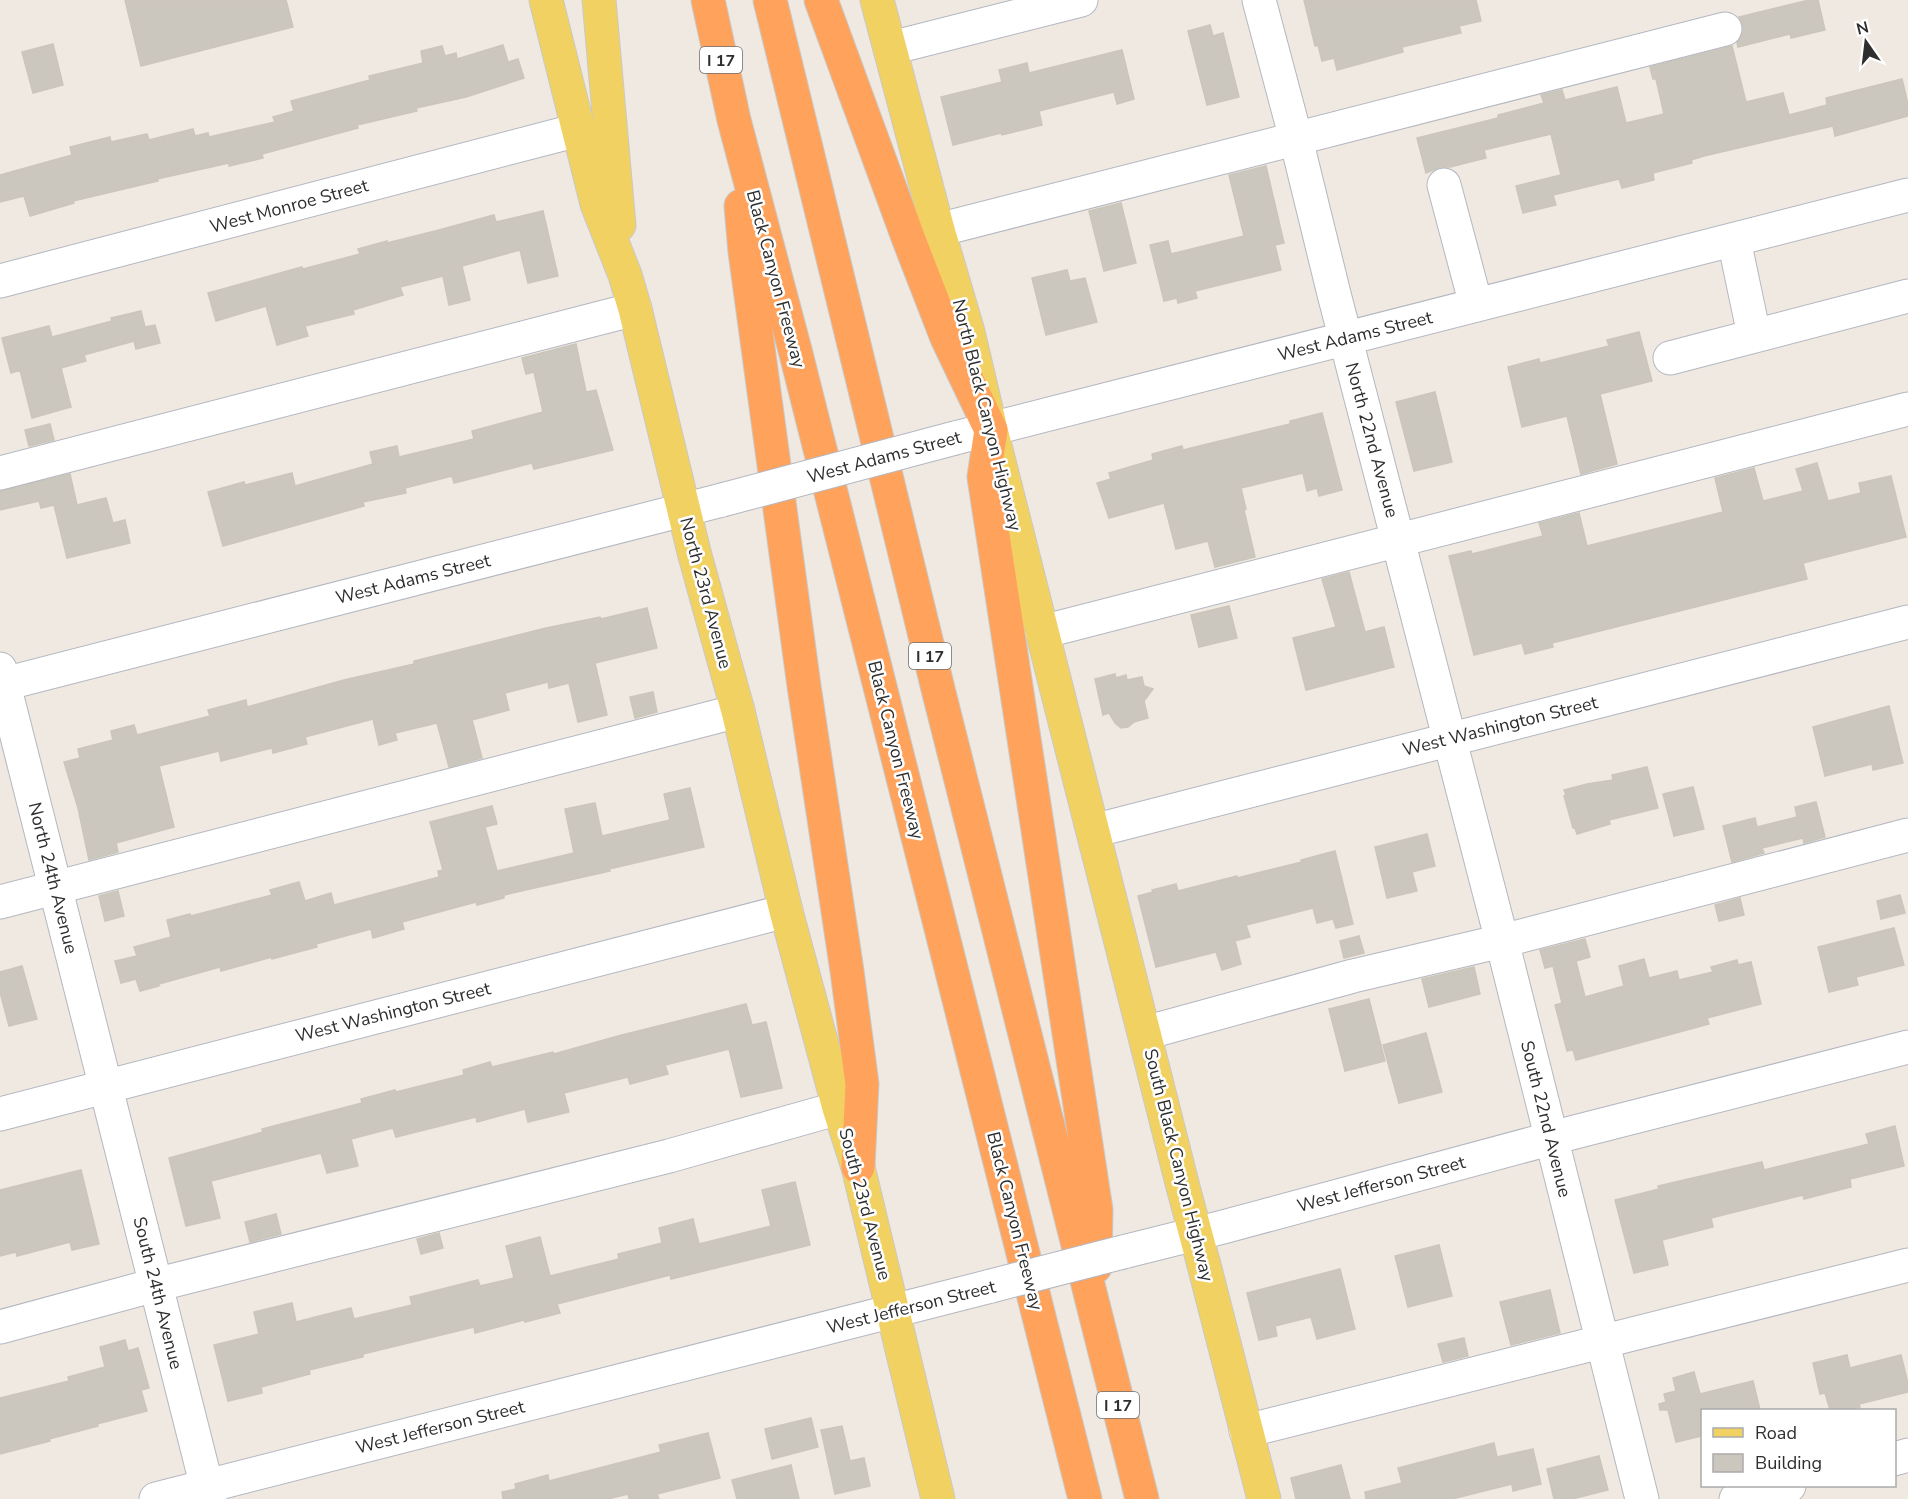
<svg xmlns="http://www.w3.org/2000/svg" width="1908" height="1499" viewBox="0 0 1908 1499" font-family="'Nunito Sans',sans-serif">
  <rect width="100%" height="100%" fill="#efe9e1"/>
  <path fill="#cbc7bf" stroke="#cbc5ba" stroke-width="1.5" d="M125,0H286L293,27L141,66Z
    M1304,0H1476L1481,21L1459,26L1461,33L1402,47L1403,52L1337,70L1334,58L1322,61L1318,45L1315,46Z
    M1809,0H1818L1825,30L1791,38L1790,34L1738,47L1737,43L1743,33V25L1739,17Z
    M1210,25L1213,36L1223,33L1239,97L1207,105L1188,31Z
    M53,44L63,85L33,93L22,52Z
    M503,45L508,62L518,59L524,78L466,97L416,108L417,111L357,125L358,128L262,154L263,158L229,166V163L157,179L158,181L73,201L74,203L30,216L24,196L0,202V175L72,155L70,147L110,137L111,142L147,134L149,140L193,129L195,136L208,133L209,137L275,122L273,117L294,111L291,101L370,80L369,76L423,63L421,51L442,46L445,56L456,53L457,59Z
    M1732,46L1746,102L1783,93L1789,115L1827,105L1826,98L1902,79L1908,104V116L1835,136L1833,126L1704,156L1691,160L1692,163L1653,173L1654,180L1622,188L1619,179L1553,195L1556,205L1523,213L1516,186L1561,175L1551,134L1484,150L1486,158L1450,167H1440L1426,173L1417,138L1498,118V115L1544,103L1541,95L1562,90L1565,100L1617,87L1626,123L1664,114L1656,79H1653L1650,67Z
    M1122,50L1134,99L1117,104L1114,92L1039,111L1042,125L1002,135L1001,133L953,145L941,97L1002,82L999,70L1027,63L1029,73Z
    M1266,166L1284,243L1275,245L1281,270L1195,291L1197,298L1178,303L1177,298L1164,301L1150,245L1168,241L1171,254L1244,236L1229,175Z
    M1121,203L1136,263L1104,271L1089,211Z
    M543,211L558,276L528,283L520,250L462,266L470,300L449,305L443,276L400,287L403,295L353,310L354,314L305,326L308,336L277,345L266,306L216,321L208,293L302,267L303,269L360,254L358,249L387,241V243L439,230L494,215L496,222Z
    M1067,270L1070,281L1085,278L1097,322L1046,335L1032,278Z
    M141,311L145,327L155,325L160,343L136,349L134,341L84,355L86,361L61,368L71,407L32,418L20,370L11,373L2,338L49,326L52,337L112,321L111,318Z
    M1639,332L1652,381L1600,394L1617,464L1581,474L1567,416L1522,427L1508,367L1539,359L1540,363L1609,346L1607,340Z
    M576,344L586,392L596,390L613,450L534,469L532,463L454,483L452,476L405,488L406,493L363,502L364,506L223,546L208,492L244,482L245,485L292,473L295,486L373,464L370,452L397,446L399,457L474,439L472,431L543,412L534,372L526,374L522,358Z
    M1435,392L1452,462L1414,471L1396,402Z
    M1322,413L1342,490L1319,496L1317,488L1307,491L1303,473L1241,488L1246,509L1244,510L1255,557L1215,567L1208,541L1176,549L1164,503L1109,518L1097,483L1111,479L1109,473L1153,460L1152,454L1182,446L1183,450L1290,424V421Z
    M50,424L54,440L29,446L25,430Z
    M1817,463L1828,501L1861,493L1859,483L1891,476L1906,537L1803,563L1807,579L1552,643L1553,647L1525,654L1522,643L1474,655L1449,556L1471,551L1472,554L1543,536L1539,523L1579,513L1587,546L1723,512L1715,478L1754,468L1763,501L1803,491L1796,469Z
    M70,474L77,505L106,498L113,523L125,520L130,543L67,558L54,505L41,508L39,501L0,510V491Z
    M1349,572L1365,632L1384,627L1394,667L1306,690L1293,638L1336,627L1322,579Z
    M1229,606L1237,638L1199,647L1191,615Z
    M647,608L657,648L595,663L607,715L578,722L569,683L549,688L548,682L505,693L509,710L472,720L482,758L449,767L437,723L395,733L397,740L379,745L373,719L305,737L307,744L273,753L272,748L221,761L219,751L159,766L174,827L116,843L118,852L89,860L78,808L64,762L80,758L78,749L113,740L111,731L134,725L137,735L210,716L208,710L246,700L247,707L344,680L414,664V661L546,628L600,617L601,619Z
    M1115,674L1116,678L1126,675L1127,680L1142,677L1144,686L1153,689L1144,701L1148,718L1134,722L1128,727L1121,728L1115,723L1109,713L1103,715L1095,679Z
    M653,692L657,712L635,718L630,697Z
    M1889,706L1903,763L1873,770L1872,764L1825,776L1813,727Z
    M1647,767L1658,808L1609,820L1610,824L1577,834L1575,828H1573L1564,796L1566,795L1564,790L1587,784L1613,780L1612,775Z
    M1693,787L1704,829L1674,836L1663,794Z
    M690,788L704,847L609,869L610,871L504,895V898L477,905L476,902L402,922L404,929L373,938L371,929L316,944L317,947L272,959V957L221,971L220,967L159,984V986L140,991L136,979L121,983L115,961L137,956L134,947L171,937L167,920L190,914L191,916L272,895L270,890L299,882L305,901L331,893L334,905L439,877L438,871L443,870L430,822L492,806L497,824L485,827L497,871L574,853L565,809L595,803L602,836L670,820L664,794Z
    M1816,802L1825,837L1804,843L1803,838L1762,848L1764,853L1732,862L1723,826L1755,818L1757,827L1797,817L1795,807Z
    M1427,834L1435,866L1412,872L1417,891L1387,898L1375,847Z
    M1335,851L1353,924L1336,928L1333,919L1317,923L1313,908L1246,925L1250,937L1235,941L1241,964L1222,970L1216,952L1156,967L1138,896L1153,892L1152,890L1176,884L1178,891L1237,876V878L1302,862L1301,860Z
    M118,891L124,916L105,921L99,896Z
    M1900,895L1905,913L1881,919L1877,901Z
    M1740,898L1744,915L1719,921L1715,905Z
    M1894,928L1904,965L1856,977L1858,985L1829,992L1818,947Z
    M1359,936L1364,953L1344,958L1340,941Z
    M1585,939L1590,957L1576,961L1585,997L1624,986L1619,966L1644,959L1649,978L1677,971L1679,980L1713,972L1711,967L1737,960L1738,965L1751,962L1761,1004L1707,1018L1709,1024L1576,1060L1573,1050L1567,1051L1555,1005L1562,1003L1553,966L1545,968L1540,950Z
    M22,966L37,1019L9,1026L0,992V972Z
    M1474,967L1480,994L1429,1007L1422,979Z
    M1369,999L1385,1061L1345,1071L1329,1009Z
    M746,1004L752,1025L766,1022L782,1088L741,1097L729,1049L665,1065L668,1074L630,1084L628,1077L564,1093L569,1112L528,1122L525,1109L477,1122L476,1117L396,1137L393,1128L351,1139L358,1166L327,1173L321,1153L211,1181L220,1218L186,1226L169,1158L263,1132L262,1129L362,1103L361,1099L395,1090L396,1092L464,1075L463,1070L490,1062L492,1067L553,1052L554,1054L618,1036Z
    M1426,1033L1442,1092L1399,1103L1383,1045Z
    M1895,1126L1904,1166L1850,1179L1851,1187L1804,1199L1803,1195L1711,1218L1713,1227L1662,1240L1668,1265L1634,1273L1615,1200L1659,1189L1658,1186L1762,1162L1764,1170L1869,1144L1866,1134Z
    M81,1170L99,1244L72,1250L70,1242L17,1256L16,1252L0,1256V1190Z
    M795,1182L810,1245L671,1279L670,1275L557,1304L560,1313L525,1322L524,1320L475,1333L474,1327L363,1354V1357L309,1370L310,1374L261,1387L262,1393L228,1401L214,1345L259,1334L254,1312L292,1303L296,1322L351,1308L354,1319L412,1305L410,1297L478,1280L480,1286L514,1278L506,1246L540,1237L550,1276L619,1259L618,1254L662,1243L659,1228L693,1219L699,1244L771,1226L762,1190Z
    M276,1214L281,1234L250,1242L245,1222Z
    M439,1233L443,1248L421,1254L417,1239Z
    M1439,1245L1452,1296L1408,1307L1395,1256Z
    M1340,1269L1355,1329L1317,1339L1311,1317L1275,1326L1277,1336L1259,1340L1247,1293Z
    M1550,1290L1560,1333L1511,1345L1500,1302Z
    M1464,1338L1468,1356L1443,1362L1438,1344Z
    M125,1340L128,1351L138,1348L149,1388L141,1390L147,1411L97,1424L98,1426L49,1439L50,1441L0,1454V1398L69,1381L68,1377L105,1367L100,1347Z
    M1847,1355L1850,1368L1901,1355L1908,1383V1392L1859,1404L1860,1407L1846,1410H1830L1825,1393L1820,1394L1813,1363Z
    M1694,1372L1700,1394L1753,1381L1760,1410H1702V1436L1676,1442L1668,1410H1660L1659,1404L1666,1402L1664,1394L1676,1391L1673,1378Z
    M811,1418L818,1447L772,1459L765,1429Z
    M842,1426L850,1461L864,1458L870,1486L835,1494L821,1430Z
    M708,1433L720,1478L657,1494L659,1499H629L628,1494L608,1499H503L502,1492L516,1489L515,1484L548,1475L549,1481L661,1452L659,1445Z
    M1494,1443L1497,1457L1533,1449L1541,1484L1513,1491L1512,1484L1452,1499H1366L1365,1492L1402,1483L1398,1468Z
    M1599,1456L1608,1490L1572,1499H1554L1547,1469Z
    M791,1465L799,1499H737L732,1480Z
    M1341,1465L1350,1499H1296L1291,1478Z"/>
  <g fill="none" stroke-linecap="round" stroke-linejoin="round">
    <g stroke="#b4b7c1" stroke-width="35">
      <path id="minor" d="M1259,0L1296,139L1334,294L1502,941L1642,1499
        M891,48L1081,0
        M1444,185L1476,305
        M938,230L1725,29
        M1734,240L1754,335
        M0,281L578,130
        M1670,358L1908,296
        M955,438L1908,195
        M0,473L635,309
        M1042,632L1908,409
        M0,669L210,1499
        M0,685L722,500
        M1093,831L1908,622
        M0,902L738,711
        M1145,1033L1353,976L1502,941L1908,835
        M0,1114L786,911
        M1123,1252L1223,1227L1575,1132L1908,1047
        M0,1327L155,1285L669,1156L839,1108
        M1246,1431L1908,1265
        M1894,1459L1908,1455
        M156,1499L991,1286
        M1736,1499L1789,1486"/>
    </g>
    <g stroke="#c9c9c9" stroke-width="35">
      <path id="major" d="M546,0L597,204L625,275L635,309L694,552L738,711L786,911L839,1108L858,1167L938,1499
        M599,0L619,225
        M877,0L938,230L968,332L991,430L1183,1187L1204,1265L1264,1499"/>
    </g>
    <g stroke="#c9c9c9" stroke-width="35">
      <path id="highway" d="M708,0L734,120L795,350L1085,1499
        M770,0L939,693L1142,1499
        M821,0L909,240L947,338L991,430L984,477L1096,1210L1095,1267
        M741,206L745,252L804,686L847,971L862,1084L858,1167"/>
    </g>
    <use href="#minor" stroke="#fff" stroke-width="33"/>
    <use href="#major" stroke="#f2d163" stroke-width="33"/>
    <use href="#highway" stroke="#ffa35c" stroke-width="33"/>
    <g stroke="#b4b7c1" stroke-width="35" stroke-linecap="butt">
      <path id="minor-bridge" d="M722,500L955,438
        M991,1286L1123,1252"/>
    </g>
    <use href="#minor-bridge" stroke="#fff" stroke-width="33"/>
  </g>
  <g text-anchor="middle" stroke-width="5" stroke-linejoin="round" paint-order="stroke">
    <g fill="#fff" stroke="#6d6d6d" stroke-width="1.5">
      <rect x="700" y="47" width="42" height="26" rx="4.5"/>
      <rect x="909" y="643" width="42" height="26" rx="4.5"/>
      <rect x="1097" y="1392" width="42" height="26" rx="4.5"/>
    </g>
    <g font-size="16" font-weight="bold" fill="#2e2e2e">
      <text x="721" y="66">I 17</text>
      <text x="930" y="662">I 17</text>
      <text x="1118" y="1411">I 17</text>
    </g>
    <g font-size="18" fill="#2e2e2e" stroke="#fff">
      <text transform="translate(289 206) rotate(-15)" y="6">West Monroe Street</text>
      <text transform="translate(776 279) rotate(75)" y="6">Black Canyon Freeway</text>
      <text transform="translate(1355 336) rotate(-14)" y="6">West Adams Street</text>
      <text transform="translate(987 415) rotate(76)" y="6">North Black Canyon Highway</text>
      <text transform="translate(1372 440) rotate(75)" y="6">North 22nd Avenue</text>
      <text transform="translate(884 457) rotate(-15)" y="6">West Adams Street</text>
      <text transform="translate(413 579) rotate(-14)" y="6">West Adams Street</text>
      <text transform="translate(706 593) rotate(75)" y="6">North 23rd Avenue</text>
      <text transform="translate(1500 726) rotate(-14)" y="6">West Washington Street</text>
      <text transform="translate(896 750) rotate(76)" y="6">Black Canyon Freeway</text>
      <text transform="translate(53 878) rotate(76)" y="6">North 24th Avenue</text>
      <text transform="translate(393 1012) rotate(-14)" y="6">West Washington Street</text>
      <text transform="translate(1546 1119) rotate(76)" y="6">South 22nd Avenue</text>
      <text transform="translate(1179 1165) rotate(76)" y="6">South Black Canyon Highway</text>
      <text transform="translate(1381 1184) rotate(-15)" y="6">West Jefferson Street</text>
      <text transform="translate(865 1204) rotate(75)" y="6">South 23rd Avenue</text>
      <text transform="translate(1015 1221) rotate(76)" y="6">Black Canyon Freeway</text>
      <text transform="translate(158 1293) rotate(76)" y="6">South 24th Avenue</text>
      <text transform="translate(911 1307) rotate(-14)" y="6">West Jefferson Street</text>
      <text transform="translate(440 1427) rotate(-14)" y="6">West Jefferson Street</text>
    </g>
  </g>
  <rect x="1701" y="1409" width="195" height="78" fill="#ffffff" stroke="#ababab" stroke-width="1.5"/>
  <rect x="1713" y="1428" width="30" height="9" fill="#f2d163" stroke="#ababab" stroke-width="1.5"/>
  <text x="1755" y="1439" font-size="18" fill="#2e2e2e">Road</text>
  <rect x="1713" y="1454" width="30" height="18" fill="#cbc7bf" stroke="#ababab" stroke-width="1.5"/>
  <text x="1755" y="1469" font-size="18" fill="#2e2e2e">Building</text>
  <g transform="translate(1866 42) rotate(346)" stroke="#ffffff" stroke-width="4.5" paint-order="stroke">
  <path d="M0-4.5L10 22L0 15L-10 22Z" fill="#2e2e2e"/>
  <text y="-9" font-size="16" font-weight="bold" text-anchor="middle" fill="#2e2e2e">N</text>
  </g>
</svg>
